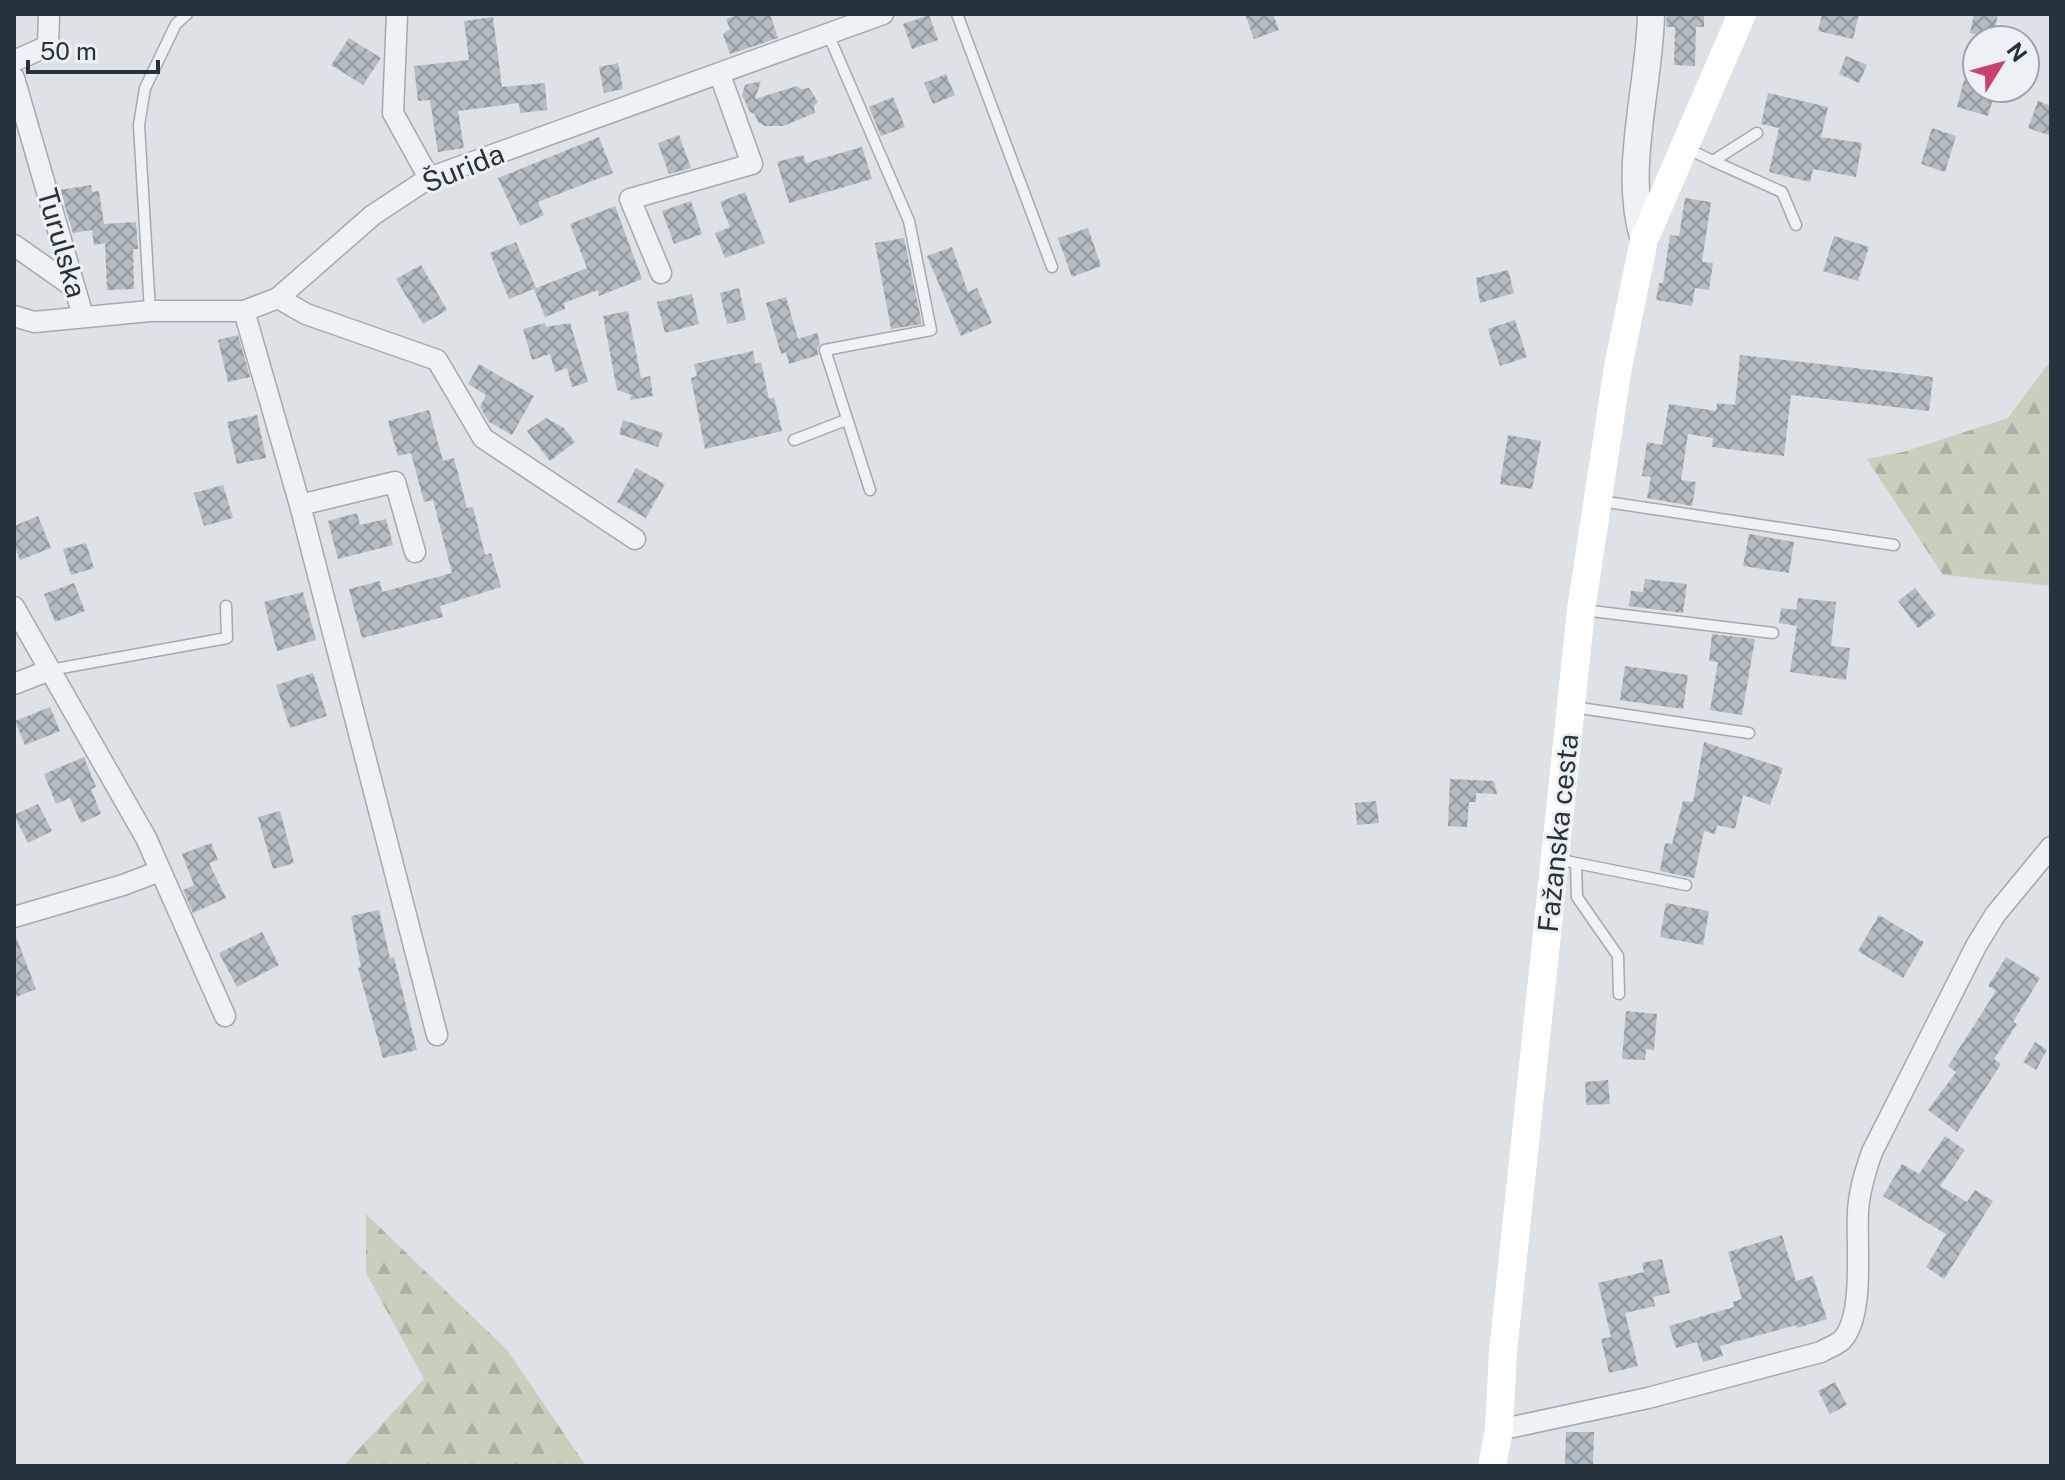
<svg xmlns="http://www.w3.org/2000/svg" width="2065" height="1480" viewBox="0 0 2065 1480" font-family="'Public Sans',sans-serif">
  <defs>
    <pattern id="forest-firs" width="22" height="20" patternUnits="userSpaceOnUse" patternTransform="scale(2)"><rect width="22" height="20" fill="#c6d0bd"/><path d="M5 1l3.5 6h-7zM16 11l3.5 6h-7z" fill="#aab3a3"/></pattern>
    <pattern id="building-cross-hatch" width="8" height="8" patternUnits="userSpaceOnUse" patternTransform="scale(2)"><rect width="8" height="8" fill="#b3bcc3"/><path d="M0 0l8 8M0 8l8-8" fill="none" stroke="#9199a0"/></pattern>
  </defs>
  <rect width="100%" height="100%" fill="#dce2e6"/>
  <path fill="url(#forest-firs)" d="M2051,360V586L1943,575L1867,459L1903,452L2008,418Z
    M366,1214L507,1350L586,1466H343L424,1379L366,1273Z"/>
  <path fill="url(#building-cross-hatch)" d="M741,14H770L778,38L730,54L723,34L730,29L726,19Z
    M1245,14H1273L1279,30L1254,39Z
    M1667,14H1704V27H1696L1695,66L1674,65L1675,27H1666Z
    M1822,14H1859L1853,39L1818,31Z
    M1974,14H1998L1993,38L1970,33Z
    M929,15L938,40L912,49L903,24Z
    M493,17L502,87L545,83L547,110L520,113L519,103L458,111L464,148L438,152L430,100L418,101L414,66L469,60L464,21Z
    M349,38L381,58L363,85L331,65Z
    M1846,56L1867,65L1859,83L1839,74Z
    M618,63L623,89L604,93L599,67Z
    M946,74L955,95L933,104L924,83Z
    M1964,80L1977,84V88H1996L1988,116L1957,107Z
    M761,81L755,99L797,86L801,89L809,88L818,102L814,106L815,113L783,126H765L758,122L755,114L750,112L742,95L745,85Z
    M1768,93L1828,107L1821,137L1862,143L1856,177L1813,169L1810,182L1769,172L1779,128L1761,124Z
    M893,97L905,127L881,136L869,107Z
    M2038,101L2051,106V136L2028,128Z
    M1932,128L1956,136L1945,172L1921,164Z
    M679,135L691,168L669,174L658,143Z
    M599,137L613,173L538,202L544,215L520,226L498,178Z
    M862,147L872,179L789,203L777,162L803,155L806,163Z
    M91,185L92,192L99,191L104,224L136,222L138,249H133L134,289L107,290L105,243L94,245L92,230L73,233L60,190Z
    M745,192L765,243L725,258L715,233L730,227L720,202Z
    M1685,198L1711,202L1702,262L1713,263L1709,290L1695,288L1692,306L1656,300L1659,283H1663L1670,235L1679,236Z
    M691,201L702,234L674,244L662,211Z
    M615,206L642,279L599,296L598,290L564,303L565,309L545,317L534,289L587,268L570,224Z
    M1088,228L1101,266L1072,277L1058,238Z
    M1834,236L1869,247L1858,281L1823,271Z
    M904,238L922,324L891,329L875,243Z
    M516,242L536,288L509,299L490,253Z
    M952,247L968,292L977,288L992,323L961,336L927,256Z
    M421,265L447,310L423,324L396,279Z
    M1508,270L1514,293L1480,303L1476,278Z
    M739,288L746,320L727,324L720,293Z
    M692,294L699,324L665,333L657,302Z
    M786,297L798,339L817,333L820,344L817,349L818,355L789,364L786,352L781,354L766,303Z
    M628,311L641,378L650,376L653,396L630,400L632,395L617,390L603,316Z
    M1515,320L1527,357L1500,366L1488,329Z
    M545,323L546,327L570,323L588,382L572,387L567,368L555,372L550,354L532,360L523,329Z
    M238,335L250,377L228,382L218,340Z
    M753,351L755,364L761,362L769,399L774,397L782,431L705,449L691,378L697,376L694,364Z
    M1740,355L1933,377L1929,411L1791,395L1784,456L1712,447L1713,438L1688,434L1681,480L1696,482L1692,506L1647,498L1651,477L1642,476L1647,442L1662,445L1669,404L1716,411L1717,403L1735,405Z
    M479,364L534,396L512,435L489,422L480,407L486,395L468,384Z
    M429,410L443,461L454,458L467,508L473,507L485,555L491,553L501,587L440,606L443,617L362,638L349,589L380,581L382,592L452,573L433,500L424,502L411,453L398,456L388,421Z
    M257,415L266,458L237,464L227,422Z
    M546,418L564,428L575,442L550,461L527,431Z
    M623,420L663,433L658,447L619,434Z
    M1508,435L1541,441L1532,489L1500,484Z
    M636,468L665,484L646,518L617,502Z
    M223,485L233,518L204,526L194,493Z
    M357,513L360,525L386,519L393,545L338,559L328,521Z
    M38,516L51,548L20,560L14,544V526Z
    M1749,534L1794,542L1789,573L1743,566Z
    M86,543L94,568L71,575L63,549Z
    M1645,579L1687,584L1683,613L1629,606L1631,591L1643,592Z
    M74,583L85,611L55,622L44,594Z
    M1915,588L1936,615L1918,628L1898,601Z
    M303,592L316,640L277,651L264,602Z
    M1798,598L1836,602L1831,646L1850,648L1846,680L1790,672L1797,626L1779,623L1781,608L1796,610Z
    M1712,634L1755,639L1742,715L1710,710L1718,662L1709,661Z
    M1625,666L1688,675L1683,709L1620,700Z
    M313,673L327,716L290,728L276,685Z
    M50,707L60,731L25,745L15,721Z
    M1704,742L1783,768L1770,805L1743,795L1735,829L1717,825L1715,834L1704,831L1694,878L1660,871L1665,843L1672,844L1683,801L1693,802Z
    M84,757L96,787L91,789L101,814L81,823L70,798L56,804L44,774Z
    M1450,779L1494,781L1497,794L1476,793V802H1469L1467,827L1448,826Z
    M1376,801L1379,823L1357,825L1355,803Z
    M38,804L52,831L28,843L14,815Z
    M280,811L294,863L273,869L258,817Z
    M211,843L218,860L209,863L226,898L193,913L183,890L194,885L182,854Z
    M1666,903L1709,911L1703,945L1660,937Z
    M379,910L390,958L394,957L417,1050L383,1058L358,968L361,967L351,916Z
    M1879,915L1924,942L1903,978L1858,951Z
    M262,932L279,965L237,987L219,953Z
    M15,934L36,989L14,998V935Z
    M2006,957L2040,978L2013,1022L2017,1024L1994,1059L2001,1064L1957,1132L1928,1110L1956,1072L1948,1066L1996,991L1988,986Z
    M1626,1011L1657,1014L1654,1050L1646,1049L1645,1060L1622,1059Z
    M2035,1042L2047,1050L2036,1070L2023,1062Z
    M1608,1080L1610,1104L1586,1105L1585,1082Z
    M1945,1136L1965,1150L1940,1186L1967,1202L1975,1190L1993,1201L1944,1279L1926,1267L1946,1234L1883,1196L1902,1164L1919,1174Z
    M1782,1235L1796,1281L1813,1276L1827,1319L1797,1328L1796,1325L1720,1346L1723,1356L1703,1362L1697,1342L1676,1348L1669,1326L1734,1307L1733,1302L1742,1299L1728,1252Z
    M1662,1259L1670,1293L1653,1297L1655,1306L1625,1313L1638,1366L1609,1373L1601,1339L1611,1337L1598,1283L1644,1272L1642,1263Z
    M1835,1382L1847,1405L1830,1414L1818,1391Z
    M1566,1432H1594L1593,1466H1565Z"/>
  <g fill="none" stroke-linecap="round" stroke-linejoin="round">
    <g stroke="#a2aab0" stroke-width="13">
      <path id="service" d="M957,14L1052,267
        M828,34L909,221L931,330L825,350L870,490
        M1686,148L1713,161L1757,133
        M1713,161L1782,192L1796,225
        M150,311L139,125L145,88L176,24L187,14
        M794,440L846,420
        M1600,501L1894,545
        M1583,610L1773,633
        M50,670L227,638L226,606
        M1573,707L1749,733
        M1557,859L1576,863L1577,897L1618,956L1619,994
        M1576,863L1686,885"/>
    </g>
    <g stroke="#a2aab0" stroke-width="23">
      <path id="minor" d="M397,14L393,113L429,178
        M14,61L48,46L49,14
        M14,78L83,316
        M14,245L75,288
        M661,273L630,199L752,164L720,75
        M278,298L306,314L437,360L483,438L635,539
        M244,311L300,505L437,1035
        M14,316L34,322L150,311H244L278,298L373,215L429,178L883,14
        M300,505L395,482L415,552
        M14,607L146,838L225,1016
        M14,684L50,670
        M14,917L123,885L160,871
        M1499,1430L1648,1398L1821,1352C1827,1348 1837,1345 1842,1340C1865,1316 1856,1244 1858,1212C1859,1191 1865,1172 1872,1152L1976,946L1995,915L2051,847"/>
    </g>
    <g stroke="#a2aab0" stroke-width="29">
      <path id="tertiary" d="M1644,240C1622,171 1650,85 1651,14"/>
    </g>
    <use href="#service" stroke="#eff2f5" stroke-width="10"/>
    <use href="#minor" stroke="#eff2f5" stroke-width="20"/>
    <use href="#tertiary" stroke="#eff2f5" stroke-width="26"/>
    <path stroke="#fff" stroke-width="28" d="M1492,1466L1499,1430L1503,1352L1581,610L1618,367L1644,240L1742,14"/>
  </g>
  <g text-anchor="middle" stroke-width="6" stroke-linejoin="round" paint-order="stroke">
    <g font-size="28" fill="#26323c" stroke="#ebf1f4">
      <text transform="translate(463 168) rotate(-22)" y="10">Šurida</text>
      <text transform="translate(62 243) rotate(74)" y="10">Turulska</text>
      <text transform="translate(1558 833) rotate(-84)" y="10">Fažanska cesta</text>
    </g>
  </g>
  <rect width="2065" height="1480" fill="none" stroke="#26323c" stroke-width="32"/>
  <g transform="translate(2001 64) rotate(53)"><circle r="38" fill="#ebf1f4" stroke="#9ca5aa" stroke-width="2"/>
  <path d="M0-6L14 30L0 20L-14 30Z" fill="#cd3f6f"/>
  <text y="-12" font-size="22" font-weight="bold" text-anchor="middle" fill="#26323c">N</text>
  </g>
  <path d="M28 60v12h130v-12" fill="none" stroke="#26323c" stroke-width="4"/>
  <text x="40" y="60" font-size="24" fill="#26323c" stroke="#ebf1f4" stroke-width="6" paint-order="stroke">50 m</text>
</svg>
